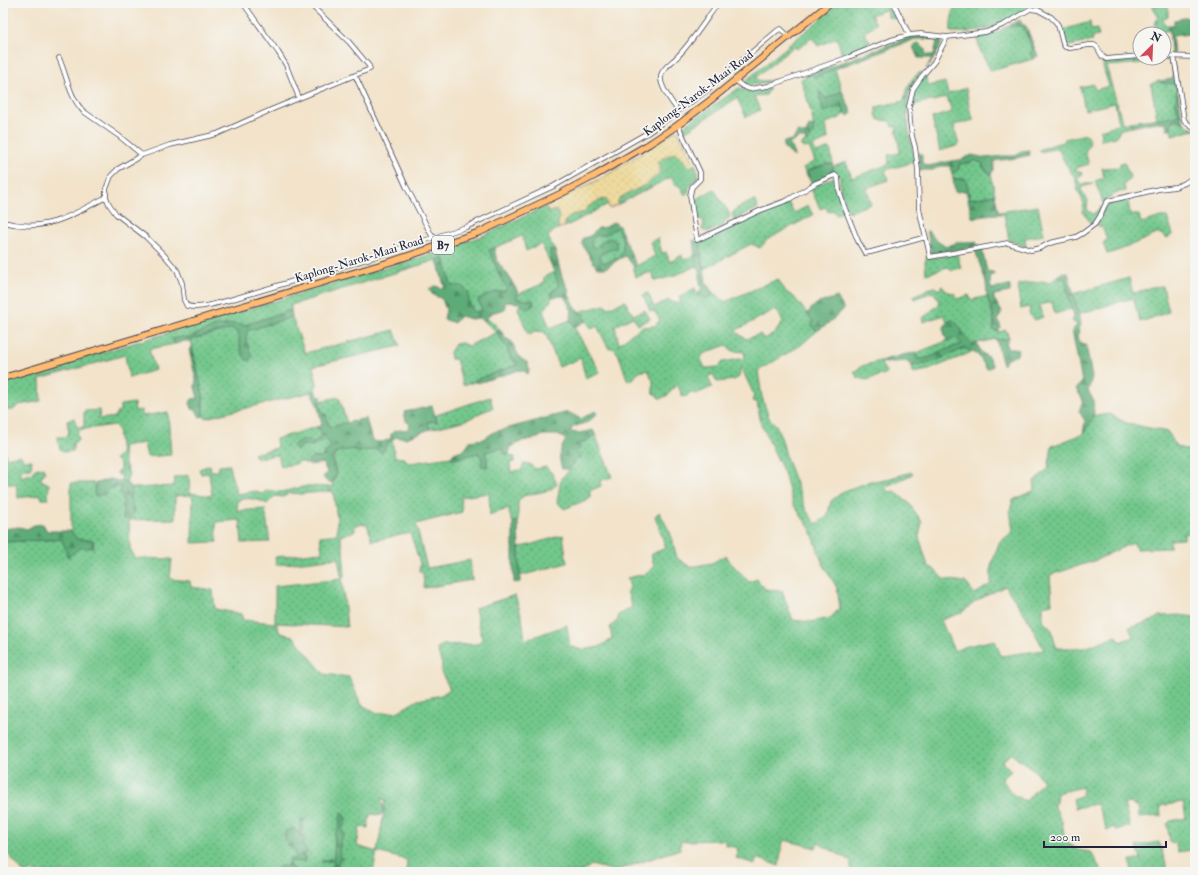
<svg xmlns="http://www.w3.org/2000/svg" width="1198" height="875" viewBox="0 0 1198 875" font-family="'IM FELL Double Pica',serif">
  <defs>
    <pattern id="grass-dots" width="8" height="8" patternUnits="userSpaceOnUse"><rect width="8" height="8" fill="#72c78b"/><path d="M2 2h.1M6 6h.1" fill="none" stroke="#5da173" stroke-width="1.8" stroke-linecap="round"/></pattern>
    <pattern id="forest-firs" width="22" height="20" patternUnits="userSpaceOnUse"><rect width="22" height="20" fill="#5dac77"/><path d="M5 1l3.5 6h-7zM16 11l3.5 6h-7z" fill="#4c8c63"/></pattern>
    <pattern id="sand-dots" width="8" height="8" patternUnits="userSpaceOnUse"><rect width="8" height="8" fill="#eeda9e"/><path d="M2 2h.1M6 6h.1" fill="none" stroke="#ccbb89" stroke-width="1.8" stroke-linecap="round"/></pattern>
  </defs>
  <rect width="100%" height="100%" fill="#f6f6f2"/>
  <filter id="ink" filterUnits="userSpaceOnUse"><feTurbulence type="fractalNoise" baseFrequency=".025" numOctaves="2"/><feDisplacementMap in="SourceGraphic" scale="8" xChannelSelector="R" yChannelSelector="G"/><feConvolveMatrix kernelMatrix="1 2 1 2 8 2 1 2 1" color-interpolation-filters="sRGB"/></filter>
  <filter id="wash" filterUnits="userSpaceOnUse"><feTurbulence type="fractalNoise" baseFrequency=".012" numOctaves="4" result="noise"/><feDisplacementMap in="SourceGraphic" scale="16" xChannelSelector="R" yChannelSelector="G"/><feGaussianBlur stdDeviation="0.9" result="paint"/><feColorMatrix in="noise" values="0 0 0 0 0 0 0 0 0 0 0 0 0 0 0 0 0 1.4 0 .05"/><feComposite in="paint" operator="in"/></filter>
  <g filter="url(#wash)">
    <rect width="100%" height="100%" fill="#f2e3ca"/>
    <path fill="url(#grass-dots)" stroke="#4a7463" fill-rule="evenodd" d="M837,3H891L894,12L899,19L888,17L887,9L871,15L876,24L864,33L872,44L842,55L837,38L818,46L812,37L798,49L793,47L755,78L761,81L776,80C765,83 754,87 743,83L830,11Z
      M957,3H1029C1021,17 992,28 976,31C968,33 959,32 951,32C950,22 952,12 957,3Z
      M1168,5V16L1163,20L1165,25H1169V30L1161,32L1156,29L1155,24L1158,17L1152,6Z
      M1090,22L1091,30L1097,29L1099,36L1092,37L1093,41L1069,46L1066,44L1062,30Z
      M1011,24L1010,27L1020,25L1024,28L1033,50L1030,53L1033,59L991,71L981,53L977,38L999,31Z
      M1172,58L1173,60H1147L1144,63L1106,66L1123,124L1130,122L1132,127L1121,129L1116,137L1101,140L1100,130L1119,124L1115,103L1085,110L1080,87L1093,84L1095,90L1109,86L1103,67L1104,60Z
      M835,69L842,91L826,99L819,91L820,101L844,108V114L840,118L826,123L828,139L813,146L816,153L830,148L833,164H826L805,172L803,168L815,161L809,147C805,148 803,149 800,145C805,142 811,139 813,132C816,121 804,91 801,79L812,73L814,78Z
      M922,72C918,78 912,83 910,90C903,113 911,139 915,162L885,170L888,180L867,188L871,204L848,212L840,190V177L832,174L833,167L846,162L852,178L889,164L888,155L900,153L896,126L892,127L890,121L879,120L876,115V107L904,101C906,90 910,76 922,72Z
      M925,76L929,86L945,82L948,94L966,88L970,111L974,120L954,125L959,145L940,151L932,118L952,112L947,97L934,101L923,102L911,107C912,94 916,85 925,76Z
      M1159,81L1161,83L1176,84L1177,97L1175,101L1179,115L1176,116L1157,119L1151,84Z
      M739,88C750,94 758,91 770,88L766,95L754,96L760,110L746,117L737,98L683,133L681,128Z
      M1178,119L1183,120L1186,125L1195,130L1172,135L1171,122Z
      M1086,134L1090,142L1085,152L1089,164L1076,168V171L1080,172L1083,174L1077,178L1081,184H1093L1082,187L1081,190L1088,200L1087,210L1093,214L1101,207L1096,220L1091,223L1083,213V201L1078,191L1075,178L1065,163L1058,148L1041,152L1039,150L1055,144L1064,142L1065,139Z
      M674,153L680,155L690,167L695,164L698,172V177L689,187L688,194L685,195L680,186L675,185L671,177L617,205L619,198L647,184L658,162L665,157Z
      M974,160L982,163L984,169L991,174L995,195L970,199L966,179H953L952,174L959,169V164L970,163Z
      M1124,162L1131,179L1124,184L1125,191L1114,193L1112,197L1106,200L1103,203L1095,181L1104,178L1102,168L1120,167V163Z
      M831,178H834L836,180L837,189L844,211L836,215L834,210L828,212L826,207L820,209L811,189Z
      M714,189L728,211L730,217L724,222V225L709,232L705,231L702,229L704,223L702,219H697L694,201Z
      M604,199L607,200L608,204L565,227V221L571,215L585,212L586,207Z
      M1128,199L1130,215H1139L1141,223L1161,217H1167L1173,234L1167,238L1159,233L1120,250L1107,254L1103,243L1107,240L1103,228L1097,225C1101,219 1102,207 1109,203C1114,200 1122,200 1128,199Z
      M754,200L758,208L734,220L732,214L736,209Z
      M788,202L794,213L808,206L813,215L768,239L760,248L751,244L704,269L702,262L700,241L744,220Z
      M546,206L548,212L557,210L559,215L558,227L560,228L555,230L548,237L555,251L550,250L551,264L541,244L526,251L522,236L490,250L501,279L507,288L505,291L494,292L482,311L474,312L469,302L468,291L451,285L443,258L291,305V310L245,325L231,324L189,338L181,337L173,340L175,344L149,349L155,370L129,378L125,355L40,379L41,401L19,405L13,410H6L5,393H3V382L429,255L482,236Z
      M1038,206L1044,235L1025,238L1026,247L1009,240L1004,214H999V212Z
      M616,228C623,235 627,248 619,256L621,258L619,259L617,258L606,263L601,261L600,257L604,252L592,247L591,241L596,235H604Z
      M658,238L662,253L666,252L670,262L682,255L683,260L696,255V266L674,276L655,281L652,272L636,277L634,274V267L655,256L650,242Z
      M957,254L961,268L952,270L948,267C940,269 934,272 926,274L925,262L927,256L929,258H932Z
      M554,272L559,286L552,291C553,300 549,304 543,311L550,328L570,320L600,372L586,378L583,368L581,358L559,367L545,332L534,331L531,335L528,334L518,309L520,303L523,300L515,298L519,294L544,283V277Z
      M1058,276L1060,279L1065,278L1071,309L1055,314L1052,302L1039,305L1043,317L1035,320L1029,314L1030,307L1021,309L1018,293L1019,284L1042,281L1050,283Z
      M1129,278L1133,293L1139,292L1151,287L1163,286L1169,312L1140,322L1133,298L1078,314L1073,294Z
      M778,279L786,292L794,297L813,321L812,326L817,331L801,345L758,371L762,397L769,418L776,425L782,440L787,460L806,510L816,524L827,517L831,501L844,491L871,481H881L911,472L913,474L885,487L888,492L894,491L908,502L922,522L919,537L928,566L934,569L943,579L965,582L975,594L991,584V566L999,543L1013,531L1010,510L1013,500L1035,490L1034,481L1048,469L1052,446L1083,434L1094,416L1110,414L1126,423L1168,432L1176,446L1195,453V535L1184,533V539L1170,540V548L1136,549L1134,542L1094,561L1050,575L1052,604L1043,606V621L1052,630L1056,648H1083L1117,636L1120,642L1133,637L1129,627L1152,621L1159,616L1180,615L1195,617V853L1192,850L1178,852L1175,843L1170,842L1167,824L1170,821L1186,818L1183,802L1160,806L1161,816L1139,818L1138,806L1133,805L1132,803L1124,804L1130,826L1116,830L1114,827L1107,831L1097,804L1075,808L1073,799L1082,795L1083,787L1057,793L1056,803L1053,804L1062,821L1065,840L1078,850L1091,852L1102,872H851V861L818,843L816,848L784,840L782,846L779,866L757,858L755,864L736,858L738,848L725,845V840L681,841L680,849L615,871L591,865L583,872H406L407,860L377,852L373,872H337L339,859H343L339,856L340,843L344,835L342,829L346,820L342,812L339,828L335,834L334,858L322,861H334L332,872H295V870L288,866L291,861H305C303,853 302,844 302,835C302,830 303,824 301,819L299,834L285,842L295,851L298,858L288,859L290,861L287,866L276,870L279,872H23L3,848V812L6,809L3,806V647L7,646L4,620H3V542L77,539L71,531V483H97L94,490L108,489L121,486L120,492L123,501V519L134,512L130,497L132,488L174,486L175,477L189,475L190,493L212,496L209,473L201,474L199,469L210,465L211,471H218L219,466L230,465V471L237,494L254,491L262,494L268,490L281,492L307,486L333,487C332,482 335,480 336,475C337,465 330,465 336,452L354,449L358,452L376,449L392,440L395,457L403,458L410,463L423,461L451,457L455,459L478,453L487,466V459L484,452L502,448L505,454L515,457L514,462L510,463L511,473L517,470L521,471L524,464H530L535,469L546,467L552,473L557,484L550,490L523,496L518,502V521L513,523L509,513L510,508L490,515L489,493L461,497L462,512L416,524L427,568L470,560L472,580L424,588L423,573L419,571L420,563L410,533L372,541L367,524L355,525V531L340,536L343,549L345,575L342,579L347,627L276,623L280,633L293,636L324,674L349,677L361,704L376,713L397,712L418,700L441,695L450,689L441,672L442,665L437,648L443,645L477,644L482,639L475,608L515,595L522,618L525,640L567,625L570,646L581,650L599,647L612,639L610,627L618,620V615L632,607L627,591L630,587L627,578L646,574L654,567L651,554L666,548L655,516L659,512L670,532L677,558L690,567L712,563L726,555L730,562L749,582L757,579L765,589L782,591L793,620L811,622L830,618L840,608L837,588L822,562L811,530L793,504L784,473L761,424L757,402L752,401L754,395L741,367L739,377L734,380L717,382L713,374L708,377L712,387L696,394L690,392L687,396L683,397L677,384L668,395L660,399L653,392V381L648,370L638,372L634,378L628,381C623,371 621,354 613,348L609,349L597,326L592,329L586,321L584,315L578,312L605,305L608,308L625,301L633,315L645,310L650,319L638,325L633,317L615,326L619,344L630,335L642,327L655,326L660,320L654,311H650L643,295L648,293L654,307L669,300L674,303H681L679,297L695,288L698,295L706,299L714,294L718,295L725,302ZM776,309L783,322L774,334L764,339L760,334L746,339L735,331ZM726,345L733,351L744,352L745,358L723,362L718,367L705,368L701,359L703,354ZM333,491L337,519V534L320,536L322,552L275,557L276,565L338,558L342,579L275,586V623L243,620L241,614L215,609L213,590L191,587L190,581L170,579L172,559L135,558L130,549L129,520L175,519V496L190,495L193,498L192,543L217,542L216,522L240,520L242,543L270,542L265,509L237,511L238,500C249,497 258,499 267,504L275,496L283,497L290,493L301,494ZM1005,586L1026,616L1044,650L1001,656L995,640L967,646L954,651L941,620L961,613L978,600ZM1011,754L1034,770L1043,781L1026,801L1012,794L1002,779L1011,771L1002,761ZM385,799L384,812L377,852L357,846L360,827L368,828L370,814L381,815C385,810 383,805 381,800Z
      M942,286L946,291L956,294L957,299L969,295L971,300L987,296L994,321L993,330L999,332L1006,330L1009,338L1002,340L996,339L973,344L968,341L953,320L947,322L944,315L923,322L922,318C929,314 931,309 939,306V299L933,292L914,299L913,296L930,288L936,287L939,290Z
      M292,317L305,353L394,330L400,346L313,366L317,384L315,389L311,392L206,418L203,416V395L191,341L193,339L231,329L238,332L241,351L252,356L246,341L247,331Z
      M485,319L493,322L501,330L497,332L508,350V352L511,359L516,361L517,365L475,380V382L463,385L456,359H451L450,352L455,344L462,343L468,346L497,332L484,321Z
      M957,337L963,344L948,349L928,358L918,359L916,353Z
      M965,348L972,352L929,370L913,373L912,366L930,363Z
      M894,357L881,364L887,373L867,380L858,378L854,372L862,366Z
      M339,397L347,423L331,427L327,421L326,415L322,412L319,401Z
      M490,397L493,408L482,412L467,420L430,429L427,422L431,421L437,422L436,415Z
      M134,403L135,411L142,410V416L168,412L171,455L147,457L144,443L123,446L124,461L129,474L126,482L121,481L122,476L118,475L117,472L120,471V464L115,459L121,455L118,429L114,425L79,430L77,436L80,439L73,443V451L65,452L60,449L57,437H65L69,433L67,421L74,418L77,427H84V411L99,410L100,419L116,417V413L120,411V405Z
      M316,427L321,430V437L314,442C303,439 300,438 292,447L303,445L312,446L322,440H327L332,448L321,458L308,461L310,465L300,461L296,464L281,466L278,455L256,458L253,454L277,448L276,439Z
      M595,434L612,477L600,481L601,486L589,491L591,498L564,509L557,502L561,478C573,470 575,458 579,444L591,438Z
      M3,448H5L6,458L20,455L24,460H32L31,468L21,470V477L33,473L35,469L44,467L45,473L41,477V480L49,484L48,499H42L41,495L18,498L16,484H3Z
      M563,535L567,563L520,576L519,548Z
      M1159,842L1168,870L1159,872H1132L1130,860L1141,859L1136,846Z"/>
    <path fill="url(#forest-firs)" stroke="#406759" d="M1195,16V25L1190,27L1191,34L1172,36L1174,54H1171L1169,25H1174V20Z
      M1020,20L1022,24L1026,26L1038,56L1033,59L1030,53L1033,49L1024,28L1020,25L1009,27L1011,24Z
      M927,35L938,38L942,40C940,51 933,60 926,69L932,58H918L913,47L919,43L925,49V52L928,55H934L937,41L929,39H916L835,69L814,78L812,73L910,37Z
      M1173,63L1183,123L1178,119L1171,121V130H1167L1166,122L1150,123L1132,127L1130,122L1176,116L1179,115L1175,101L1177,97L1176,84L1161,83L1159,81L1173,79Z
      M819,91L826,99L842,91L852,113L848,116L844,114V109L839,107L823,112Z
      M809,126L814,127C813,133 811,138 806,142L805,138H799L789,144L793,149L794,157L783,147L784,142L794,139L797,132L806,134Z
      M1029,150L1030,155L1017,158L994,161V170L991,174L984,169L982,163L974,160L970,163L959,164V169L952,174L950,166H940L933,170H920L918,153L922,154V163L928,166L951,161L960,160L972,155L986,158L1003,156H1014L1022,151Z
      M826,164H833L832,174L812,184L805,172Z
      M953,179H966L970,199L995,195L999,214L983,215L977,218L972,217L966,191L955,192Z
      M614,222L619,226L636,265L634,267L626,256L621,258L619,256C627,248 623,235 616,228L604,235H596L591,241L592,246L596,248L601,242L610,238L616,241L617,248L604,252L600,257L601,261L605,263L617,258L619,259L606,268H597L582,244L583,238L590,236L598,228L606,227Z
      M927,230L936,240L946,247L958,242H976L979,246L931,254Z
      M693,240L696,241H700L702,262L704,269L706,283L714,294L706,299L698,295L700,290L703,289L700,283V270L696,266Z
      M494,248L497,261L508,275L519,294L516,298L523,300H533L534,305L528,309L520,303L505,302V309L491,313L484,321L479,318L471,319L460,316L454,323L444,319L446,310L442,299L432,294L429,289L435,286L445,289L437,260L444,258L451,285L462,286L468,291L469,302L473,312L482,311L478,299L495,292L505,291L507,288L501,279L489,250Z
      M550,249L555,251L562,277L568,288L569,295L578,312L584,315L586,321L575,327L570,320L572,311L564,296L552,297V291L559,286L551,264Z
      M982,249L987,271L993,272L995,274L990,276L991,289L1004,286H1010V292L994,295V299L1002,312L998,319L1001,328L998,331L993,330L994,321L993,313L987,296L986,282L975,250Z
      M1064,272L1068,273L1081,324L1078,333L1079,341L1086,345L1092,377L1088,391L1093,399L1094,416L1083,434L1085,421L1079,411L1083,400L1076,389L1082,382L1072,330L1077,325L1072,321L1074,314L1071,309L1065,278L1060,279L1058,276Z
      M837,297L844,309L829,323L817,331L812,326L813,321L806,314L816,304Z
      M291,310L292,317L247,331L246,341L252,356L250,360H246L241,351L238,332L231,329L193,339L191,341H185L175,344L172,339L181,337L189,338L216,326L231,324L245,325Z
      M953,320C962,326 963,338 973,344L977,343L980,351L988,357L993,366L987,369L978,355L965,348L930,363L912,366L906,361L885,363C895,356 904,354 916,353L918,359L928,358L948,349L962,344L957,338L947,341L943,329L947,322Z
      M501,330L505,338L511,341L520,358L528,363L529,371L528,374L524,371L519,370L478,383L475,382V380L517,365L516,361L512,359L508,352V350L497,332Z
      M1009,338L1006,343L1007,348H1012L1018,350L1017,355L1008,358L1003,365L996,339L1002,340Z
      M192,347L203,395V416L200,417L196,410L192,409L190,403L192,399L198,398L195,387L196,380L189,350Z
      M315,389L317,396L322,397L319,401L322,412L326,415L327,421L330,427L366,418L372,441L383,442L391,438V434L394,431L408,429L410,425L406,421L404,412L432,406L437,422L431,421L427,422L430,429L406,438L396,437L388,443L382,453L376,449L358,452L354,449L336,452L332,459L336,475L332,483L326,481L323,477L327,472L323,463L310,465L308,461L313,457L321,458L324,453L331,448L327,440H322L312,446L303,445L297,450L292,447C300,438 303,439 314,442L321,437V430L316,427L322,425L318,407L311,392Z
      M595,411L597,414L588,422L573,427L570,432L579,433L593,430L595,434L591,438L579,444L580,448L576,453L582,457L575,459L570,469H562C558,457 559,451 566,440L559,435H543L538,438L522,441L510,448L509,455L505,454L502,448L485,452L487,459V467L481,466L482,458L478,453L455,459L451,457L454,453L465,449L470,441L484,439L494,432L568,412L581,419Z
      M109,479L126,482L132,488L130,497L134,513L129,519H123V501L120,492L121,486L108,489L107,494L95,496L94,490L97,483Z
      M518,521L520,582L514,583L513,566V523Z
      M43,524L47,531H71L77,539L93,540L94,548H80L68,557L62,539L3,542V529L19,527L27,529L34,525Z
      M341,811L346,820L342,829L344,835L340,843L339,856L343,859L339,860L337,872H332L334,861L321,862L334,858L335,834L339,828Z
      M301,819L305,820L303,823L302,834L306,837L302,845L308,852L303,855L305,862L291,861L289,866L295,870V872H279L276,870L279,866H287L290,861L288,859L297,858L295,851L285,842V832L294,828L299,834Z"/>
    <path fill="url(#sand-dots)" stroke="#887e6c" d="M677,130L695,164L690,167L680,156L674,153L665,157L658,162L660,167V172L647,184L619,198L617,205L609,209L607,200L603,199L587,207L585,212L571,215L565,221V227L560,228L558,227L559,216L557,210L548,212L546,206L604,177Z"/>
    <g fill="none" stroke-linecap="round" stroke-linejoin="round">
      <path stroke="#4eb9ca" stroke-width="7" d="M3,20H5V3"/>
    </g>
  </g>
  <g filter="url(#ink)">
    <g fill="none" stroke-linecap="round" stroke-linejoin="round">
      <g stroke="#413f50" stroke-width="5.5">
        <path id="minor" d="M243,3L278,52L286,65L299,98
          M894,3C898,14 905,24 909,35
          M313,7L349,42L369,66L370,69L273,109L217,134L170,145L142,155L118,169L111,176L106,189V197L109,204L116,214L146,237L165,256L177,270L182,283L184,300L187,306C199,309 214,304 226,301L374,257L466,227L554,186L649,132L706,91L778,30L781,29L789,37
          M947,37L934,62L922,76L913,89L909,106L910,121L912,136L915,147L918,170L919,209L928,247L930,257L1008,243L1031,250L1040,248L1050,243L1076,237L1083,233L1095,224L1100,216L1105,205L1108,201L1159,189L1175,187L1185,183L1195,176
          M1164,56L1195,57
          M1174,56L1184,120L1188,124L1195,129
          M59,58C67,76 69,96 83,111L119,136L142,155
          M355,75L406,186L433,238
          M735,80L742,86L749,89L768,86L849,57L891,40L909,35L921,34L947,37L986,32L1005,24L1030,9L1038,10L1051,17L1055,21L1058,25L1063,44L1065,47L1070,48L1089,45H1094L1097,47L1102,56L1106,59L1140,56
          M678,111C672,102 659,86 661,75C663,67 674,61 679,55C694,39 705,21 718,3
          M678,125L700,172V179L692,187L690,195L697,240L759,211L788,200L816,183L835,175L838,178L839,190L844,206L858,241L865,253L871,252L926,237
          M3,222C44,233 72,216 106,197"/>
      </g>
      <g stroke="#413f50" stroke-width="8">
        <path id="highway" d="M3,378L390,262L480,232L560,194L596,175L649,144L678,125L707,103L830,3"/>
      </g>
      <use href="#minor" stroke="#fff" stroke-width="4"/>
      <use href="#highway" stroke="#ffbb71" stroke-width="6"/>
    </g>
  </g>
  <g text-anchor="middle" stroke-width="3.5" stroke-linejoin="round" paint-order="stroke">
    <rect fill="#f6f6f2" stroke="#626272" stroke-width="1" x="432" y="236" width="22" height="18" rx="3"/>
    <g font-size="11" font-weight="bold" fill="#22223b">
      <text x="443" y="249">B7</text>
    </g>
    <g font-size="12" fill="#22223b" stroke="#f6f6f2">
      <text transform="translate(698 93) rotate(-37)" y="4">Kaplong-Narok-Maai Road</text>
      <text transform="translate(359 259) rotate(-17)" y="4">Kaplong-Narok-Maai Road</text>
    </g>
  </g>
  <rect width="1198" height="875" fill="none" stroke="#f6f6f2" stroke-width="16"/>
  <g transform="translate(1152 46) rotate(24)"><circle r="19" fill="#f6f6f2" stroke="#a1a1a9"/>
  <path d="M0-3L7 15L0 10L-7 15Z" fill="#d1495b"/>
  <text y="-6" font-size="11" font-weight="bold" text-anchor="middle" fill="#22223b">N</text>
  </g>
  <path d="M1044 841v6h122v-6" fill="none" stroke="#22223b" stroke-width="2"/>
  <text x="1050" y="841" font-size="12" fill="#22223b" stroke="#f6f6f2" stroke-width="3" paint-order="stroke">200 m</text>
</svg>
